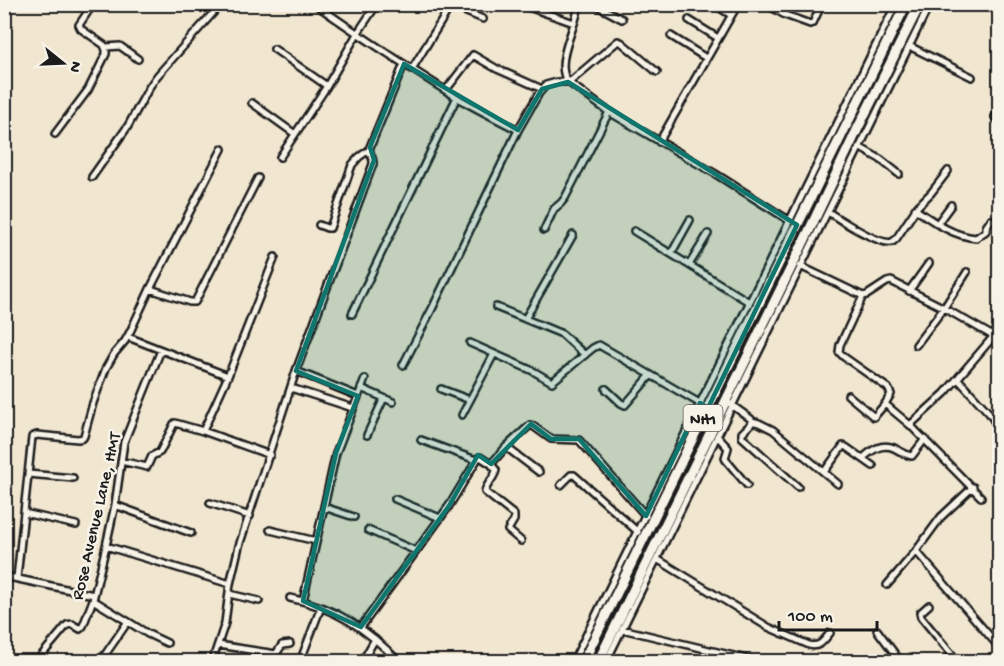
<svg xmlns="http://www.w3.org/2000/svg" width="1004" height="666" viewBox="0 0 1004 666" font-family="'Gochi Hand',sans-serif">
  <rect width="100%" height="100%" fill="#f1e6d0"/>
  <filter id="ink" filterUnits="userSpaceOnUse"><feTurbulence type="fractalNoise" baseFrequency=".0167" numOctaves="2"/><feDisplacementMap in="SourceGraphic" scale="12" xChannelSelector="R" yChannelSelector="G"/><feConvolveMatrix kernelMatrix="1 2 1 2 8 2 1 2 1" color-interpolation-filters="sRGB"/></filter>
  <g filter="url(#ink)">
    <g fill="none" stroke-linecap="round" stroke-linejoin="round">
      <g stroke="#1c1c1c" stroke-width="10">
        <path id="street" d="M315,4C361,37 408,67 456,97C476,109 497,119 518,130
          M520,4L574,23
          M579,4C577,26 553,63 568,82L609,112L714,173L790,221
          M594,4L622,19
          M714,4L731,15
          M766,4L785,15L810,24L813,23L819,10
          M689,20L718,38
          M671,36L706,58
          M909,46L972,77
          M106,47L120,46L138,59
          M274,49L327,86
          M412,69L450,7H454L483,19
          M446,90L473,55L497,69L542,89
          M252,103L295,134
          M1000,110L995,117L1000,123
          M55,134L88,90L106,54V50L104,45L81,29L79,25L93,4
          M659,142L738,4
          M859,147L880,159L899,174
          M280,157L327,86L357,34L377,4
          M92,177L128,126L150,86L157,76L221,4
          M915,209C934,222 953,236 976,238L986,231V227L991,220
          M828,212C839,219 880,246 892,242C894,241 895,240 896,239L918,206L931,193L948,171
          M937,224L951,205
          M319,225L327,228H330L352,165L359,157L369,150
          M544,230L554,209L561,203L565,198L609,112
          M634,231L749,302
          M671,254L690,220
          M689,265L708,234
          M800,266L863,296L867,295L887,282L891,281L944,308L1000,340
          M150,289L190,302H195L258,178
          M909,291L929,263
          M496,307L562,334L585,355
          M352,314L457,97
          M525,319L573,235
          M128,337L228,376
          M470,343L533,371L552,382L593,348L599,345L701,404
          M916,345L944,308L967,272
          M403,365L432,309L518,130L539,93L546,85L557,82H568L572,80L618,41L621,42L657,72
          M296,371L358,396
          M958,379L990,414L1000,430
          M291,388L353,408
          M361,388L393,402
          M441,389L470,400
          M606,389L621,403L625,405L651,375
          M848,395L874,417L885,404L891,394L888,388L844,357L839,352L840,345L863,296
          M729,403L751,419V424L742,433V437L798,487
          M885,404L910,425L981,497
          M462,415L494,354
          M752,421L759,423L773,430L838,484
          M910,425L945,393L993,337
          M203,431L228,376L275,257
          M367,435L384,398
          M717,436L728,448L725,458L726,460L747,485
          M421,440L476,460
          M506,447L539,472
          M863,458C872,450 881,443 894,448C900,451 905,455 912,456L925,439
          M121,461L147,467L152,456L160,452L174,424L175,423L203,431L270,455
          M491,464L506,447L530,425L533,426L551,439L579,440L646,516
          M824,472L843,446L846,447L873,466
          M28,474L73,478
          M561,485L571,475H574L638,532
          M395,499L440,518
          M210,503L250,516
          M115,505L191,533
          M324,507L354,517
          M24,513L76,525
          M270,530L316,541
          M368,530L416,551
          M106,546L230,584
          M916,551L1000,648
          M657,559L768,627L809,645C820,648 824,640 830,633
          M4,576L94,595
          M17,578L32,437L37,435L78,439L83,438L84,436L93,403L106,368L114,354L125,341L130,332L150,289L222,149
          M887,585L916,551L941,517L973,487
          M229,594L259,601
          M290,598C334,607 368,629 399,662
          M93,600L148,634L167,643
          M303,601L336,453L365,379
          M929,605L920,613L921,617L958,662
          M4,610L5,604
          M361,627L449,506L478,458L480,457L491,464L496,470C495,478 486,484 485,492L514,515V520L508,530L521,541
          M622,629L759,662
          M877,630L901,662
          M218,645L276,654L282,645L290,644
          M36,662L67,625L72,624L80,629L83,626L93,600L106,546L115,505L124,442L161,350
          M100,662L127,623
          M121,662V660
          M212,662L225,623L230,584L239,546L296,371L373,164C374,157 368,154 370,147L404,64
          M300,662L321,607
          M362,662L375,639
          M573,662C682,443 787,223 896,4
          M606,662L930,4"/>
      </g>
      <g stroke="#1c1c1c" stroke-width="14">
        <path id="highway" d="M583,662L906,4
          M598,662L807,235L858,128L920,4"/>
      </g>
      <use href="#street" stroke="#f7f3e8" stroke-width="5"/>
      <use href="#highway" stroke="#f7f3e8" stroke-width="9"/>
    </g>
  </g>
  <path fill="#0f766e" fill-opacity="0.2" stroke="#0f766e" stroke-width="4.5" stroke-linejoin="round" d="M404,64L518,130L542,89L568,82L797,225L708,408L700,403L646,516L579,439H551L531,424L491,464L478,455L449,506L361,627L303,601L336,453L358,396L296,371L374,160L370,147Z"/>
  <g text-anchor="middle" stroke-width="5" stroke-linejoin="round" paint-order="stroke">
    <rect fill="#f7f3e8" stroke="#5e5c59" stroke-width="1.5" x="683.5" y="405" width="39" height="26" rx="4.5"/>
    <g font-size="16" font-weight="bold" fill="#1c1c1c">
      <text x="703" y="424">NH1</text>
    </g>
    <g font-size="18" fill="#1c1c1c" stroke="#f7f3e8">
      <text transform="translate(95 516) rotate(-77)" y="6">Rose Avenue Lane, HMT</text>
    </g>
  </g>
  <rect width="1004" height="666" fill="none" stroke="#f7f3e8" stroke-width="24"/>
  <rect x="12" y="12" width="980" height="642" fill="none" stroke="#1c1c1c" stroke-width="2" filter="url(#ink)"/>
  <g transform="translate(63 63) rotate(108)" stroke="#f7f3e8" stroke-width="4.5" paint-order="stroke">
  <path d="M0-4.5L10 22L0 15L-10 22Z" fill="#1c1c1c"/>
  <text y="-9" font-size="16" font-weight="bold" text-anchor="middle" fill="#1c1c1c">N</text>
  </g>
  <path d="M779 621v9h98v-9" fill="none" stroke="#1c1c1c" stroke-width="3"/>
  <text x="788" y="621" font-size="18" fill="#1c1c1c" stroke="#f7f3e8" stroke-width="4.5" paint-order="stroke">100 m</text>
</svg>
